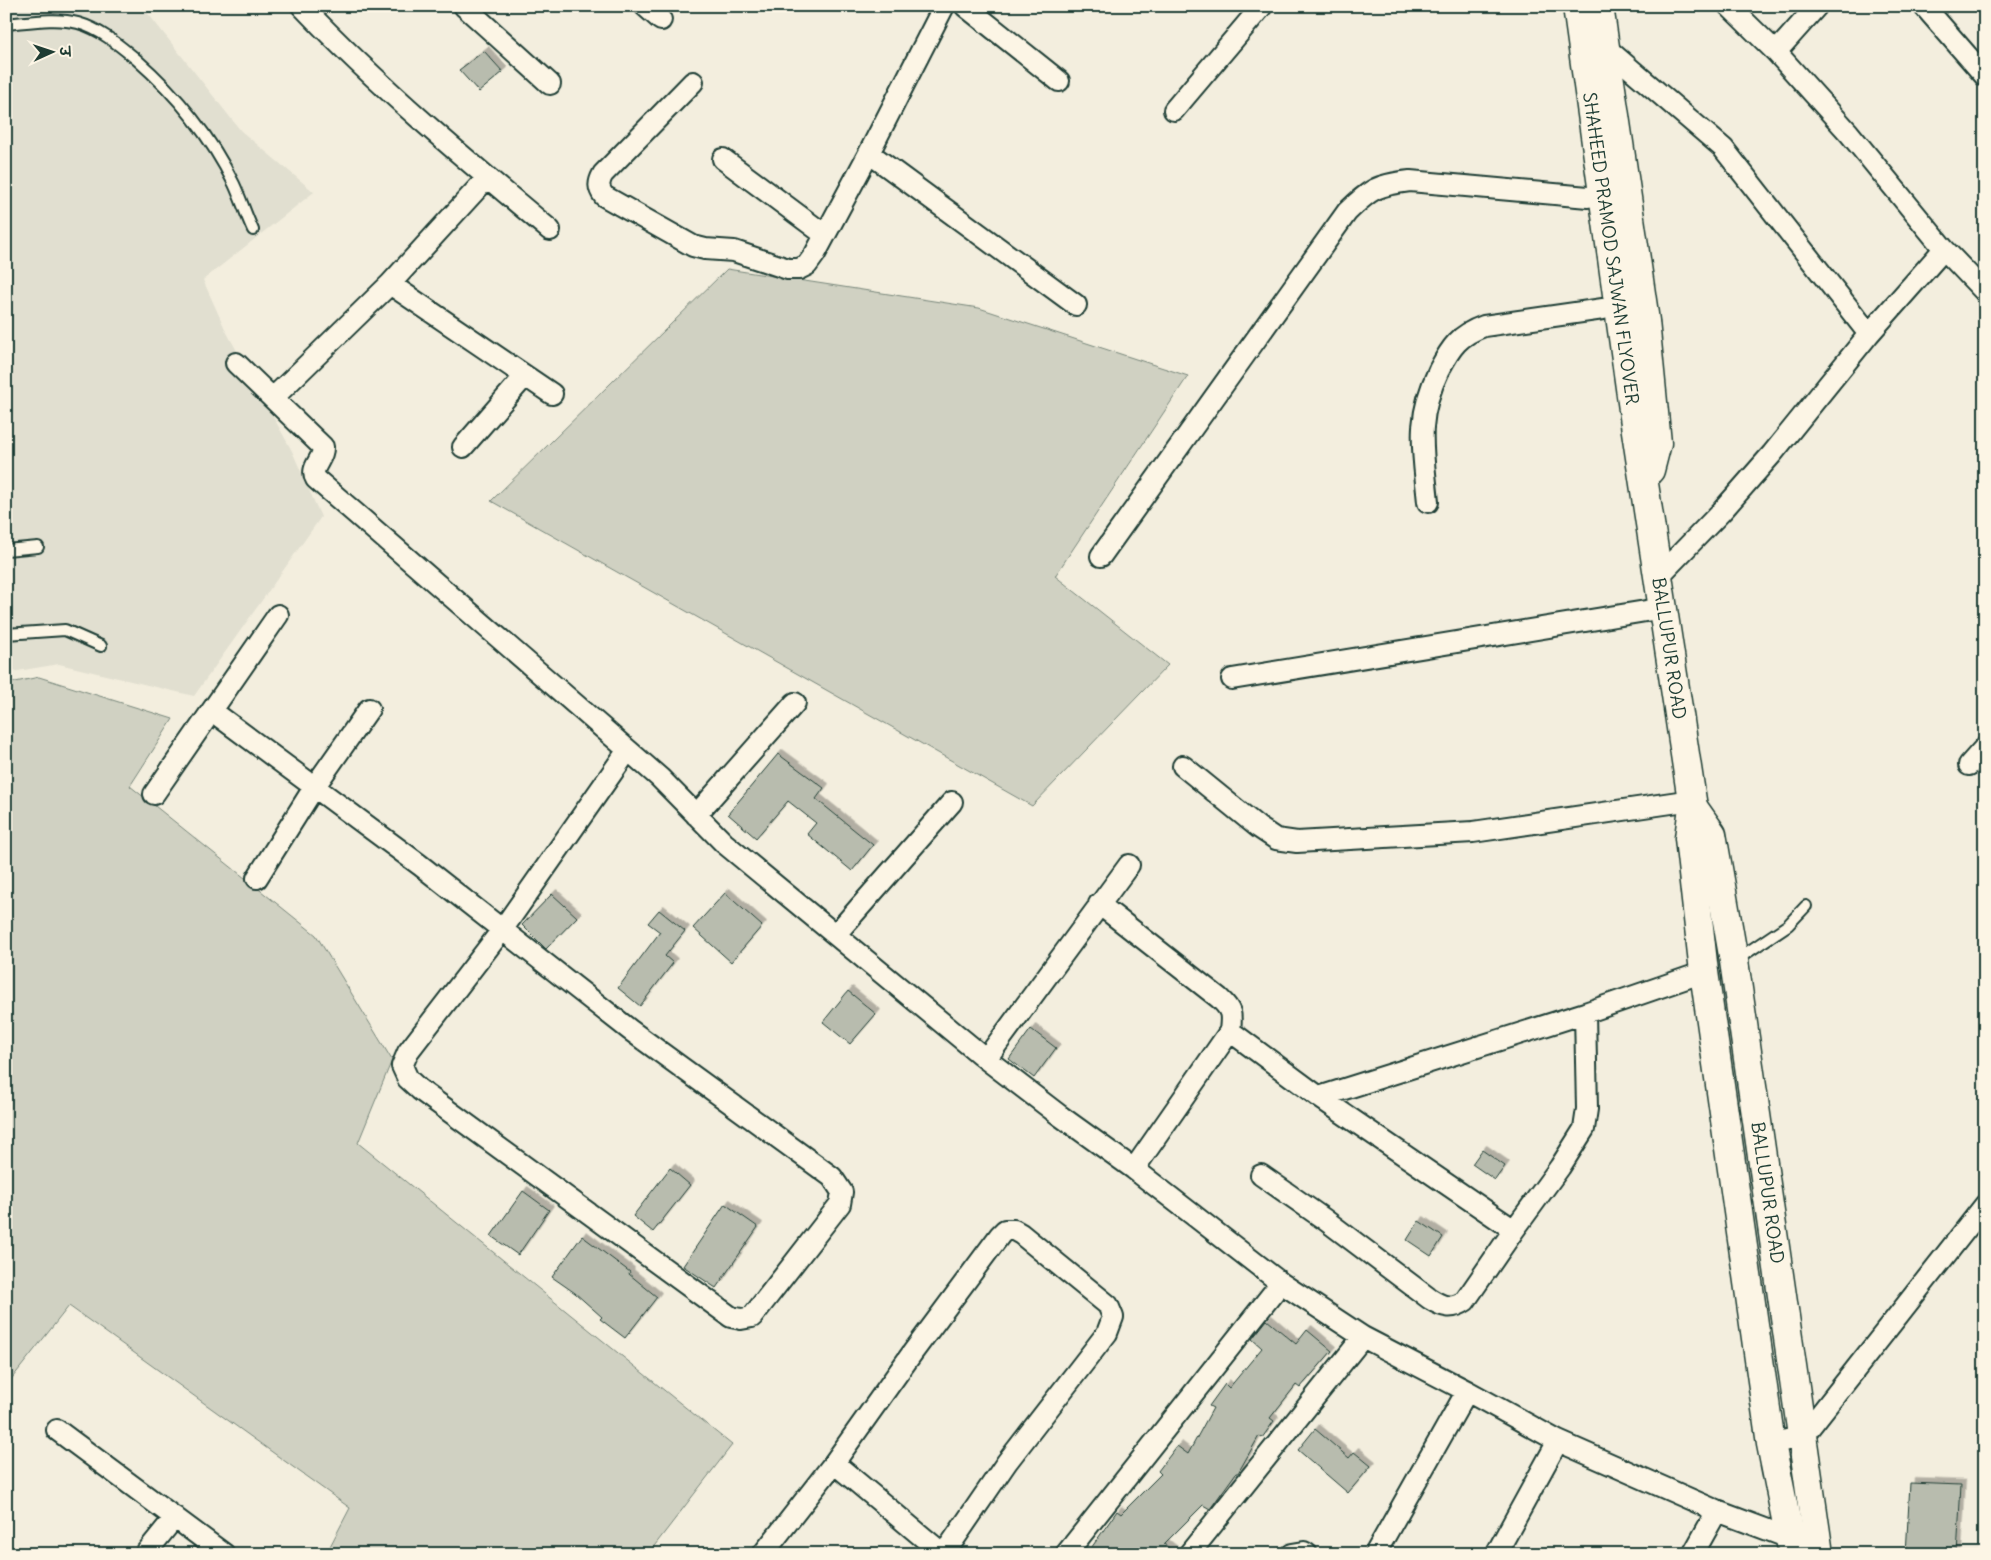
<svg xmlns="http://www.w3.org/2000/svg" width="1991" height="1560" viewBox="0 0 1991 1560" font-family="Delius,'Playpen Sans Deva',sans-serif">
  <defs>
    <filter id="shadow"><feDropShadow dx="4.5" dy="-4.5" stdDeviation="0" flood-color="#0004"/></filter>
  </defs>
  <rect width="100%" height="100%" fill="#f3eede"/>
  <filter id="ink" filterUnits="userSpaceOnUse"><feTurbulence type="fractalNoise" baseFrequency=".02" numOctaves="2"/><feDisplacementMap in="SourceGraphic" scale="10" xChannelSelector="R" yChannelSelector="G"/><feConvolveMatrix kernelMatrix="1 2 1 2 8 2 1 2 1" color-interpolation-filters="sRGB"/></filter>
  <g filter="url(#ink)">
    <path fill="#e1dfd0" d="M6,6H142L241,131L314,192L203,280L226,331L292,451L321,517L194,696L59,664L6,673Z"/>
    <path fill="#d0d1c2" stroke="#78877b" d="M727,269L979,308L1188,376L1055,576L1168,665L1032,806L491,501Z
      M39,677L173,719L130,786L316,935L392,1060L358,1143L732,1445L648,1554H326L350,1508L69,1306L9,1382L6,1380V684Z"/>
    <path fill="#b8bcae" stroke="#1f3d34" filter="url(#shadow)" d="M484,51L503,72L479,92L459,70Z
      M778,754L824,788L816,799L873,845L852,871L807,834L816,823L788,801L756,838L728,814Z
      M725,893L762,926L731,962L693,928Z
      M552,894L577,917L546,949L522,925Z
      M659,910L685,931L665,956L673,963L640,1006L618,988L660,932L648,923Z
      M848,991L876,1014L850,1044L823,1022Z
      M1031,1029L1056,1048L1034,1078L1009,1059Z
      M1482,1150L1505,1166L1495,1180L1472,1164Z
      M670,1168L690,1185L653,1232L633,1216Z
      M523,1191L549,1210L518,1255L491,1236Z
      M725,1204L758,1227L716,1288L683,1266Z
      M1419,1221L1443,1237L1431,1256L1407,1240Z
      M582,1236L630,1272L629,1274L657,1297L625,1338L600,1319L602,1317L575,1293L552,1277Z
      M1267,1320L1296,1344L1307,1330L1332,1351L1300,1388L1296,1385L1270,1418L1274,1421L1262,1438L1259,1436L1238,1473H1236L1210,1509L1203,1505L1164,1544L1177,1554H1087L1117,1511L1121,1514L1161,1474L1158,1471L1177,1446L1188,1454L1213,1408L1209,1406L1225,1384L1229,1388L1262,1348L1252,1339Z
      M1315,1429L1349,1458L1354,1452L1371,1466L1348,1493L1298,1450Z
      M1910,1483L1961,1485L1957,1554H1906Z"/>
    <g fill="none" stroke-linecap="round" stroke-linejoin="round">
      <g stroke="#1f3d34" stroke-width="14">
        <path id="lane" d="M6,24C29,22 56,17 78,23C100,29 119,45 136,59C176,94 211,137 234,184C241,199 246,215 253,230
          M6,550L38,547
          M6,634L65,630L101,646
          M1736,960L1788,925L1806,906"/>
      </g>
      <g stroke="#1f3d34" stroke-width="24">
        <path id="street" d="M302,6C379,87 465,159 550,230
          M464,6L550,84
          M645,6L661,20
          M965,6L1059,81
          M1729,6L1776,52L1849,133L1944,249L1985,292
          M1924,6L1985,76
          M1605,47L1723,148L1869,334
          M1776,52L1817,6
          M693,82L603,174C598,183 598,188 604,196L693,246L705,249L734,251L788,269H799L807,265L815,254L869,153L944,6
          M1174,110L1262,6
          M869,153L1076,305
          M723,159L825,235
          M390,284L552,394
          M236,363L323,447C324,460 309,467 316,479L628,750L660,778L724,843L986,1059L1059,1115L1134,1169L1281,1283L1363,1337L1467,1391L1558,1441L1717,1511L1800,1542
          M273,398L390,284L487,178
          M463,447L525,376
          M1428,502C1423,450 1415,420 1439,370C1451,347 1459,335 1484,326L1603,309
          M1101,556L1347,212C1371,189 1376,185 1410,181L1588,197
          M1659,576L1722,511L1772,454L1869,334L1944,249
          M1232,679L1664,608
          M212,711L420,865L630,1030L832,1177L842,1192L840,1204L752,1317L741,1319L731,1317L420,1090L408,1079L402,1066L408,1052L502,930L628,750
          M1969,765L1985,747
          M1183,766L1258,827L1276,839L1297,842L1473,832L1692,800
          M154,794L278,615
          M696,815L795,703
          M257,878L315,786L369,709
          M1099,904L1219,998C1232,1010 1232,1014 1230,1031L1319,1097L1514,1230
          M836,934L952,802
          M986,1059L1129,865
          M1319,1097L1585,1013L1704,972
          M1134,1169L1230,1031
          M1261,1175L1324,1219L1430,1299C1443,1307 1452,1310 1465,1301L1514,1230L1560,1167L1584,1129L1587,1109L1585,1013
          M57,1430L224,1554
          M1771,1444L1803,1436L1985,1205
          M834,1463L943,1554
          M145,1554L175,1517
          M763,1554L834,1463L913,1352L1000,1235L1005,1230H1014L1021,1234L1108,1305L1113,1317L1107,1333L1007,1462L944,1554
          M1066,1554L1281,1283
          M1189,1554L1363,1337
          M1292,1554L1304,1552L1307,1554
          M1375,1554L1467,1391
          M1496,1554L1558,1441
          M1693,1554L1717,1511"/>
      </g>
      <g stroke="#1f3d34" stroke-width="31">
        <g id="secondary">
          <path id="s1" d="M1577,6L1636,431L1693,807L1689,838L1704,972L1771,1444L1793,1554"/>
          <path d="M1599,6L1645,321L1657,443L1650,470"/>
          <path id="s2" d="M1693,807L1712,834L1734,961L1819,1554"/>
        </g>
      </g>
      <use href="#lane" stroke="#fcf5e5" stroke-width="10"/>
      <use href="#street" stroke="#fcf5e5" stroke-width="20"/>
      <use href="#secondary" stroke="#fcf5e5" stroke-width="28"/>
    </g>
  </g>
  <g text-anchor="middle" stroke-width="4.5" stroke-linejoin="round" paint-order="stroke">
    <g font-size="18" fill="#1f3d34" stroke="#fcf5e5">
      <text dy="6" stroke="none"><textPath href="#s1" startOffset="245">SHAHEED PRAMOD SAJWAN FLYOVER</textPath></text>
      <text dy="6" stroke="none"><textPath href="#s1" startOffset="649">BALLUPUR ROAD</textPath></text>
      <text dy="6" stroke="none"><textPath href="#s2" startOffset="396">BALLUPUR ROAD</textPath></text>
    </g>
  </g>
  <rect width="1991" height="1560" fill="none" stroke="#fcf5e5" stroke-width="25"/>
  <rect x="12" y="12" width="1966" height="1535" fill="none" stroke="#1f3d34" stroke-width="2" filter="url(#ink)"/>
  <g transform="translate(52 52) rotate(87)" stroke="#fcf5e5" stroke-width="4" paint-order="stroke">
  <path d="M0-4L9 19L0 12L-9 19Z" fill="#1f3d34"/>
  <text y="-8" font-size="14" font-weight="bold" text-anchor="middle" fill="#1f3d34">उ</text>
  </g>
</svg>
